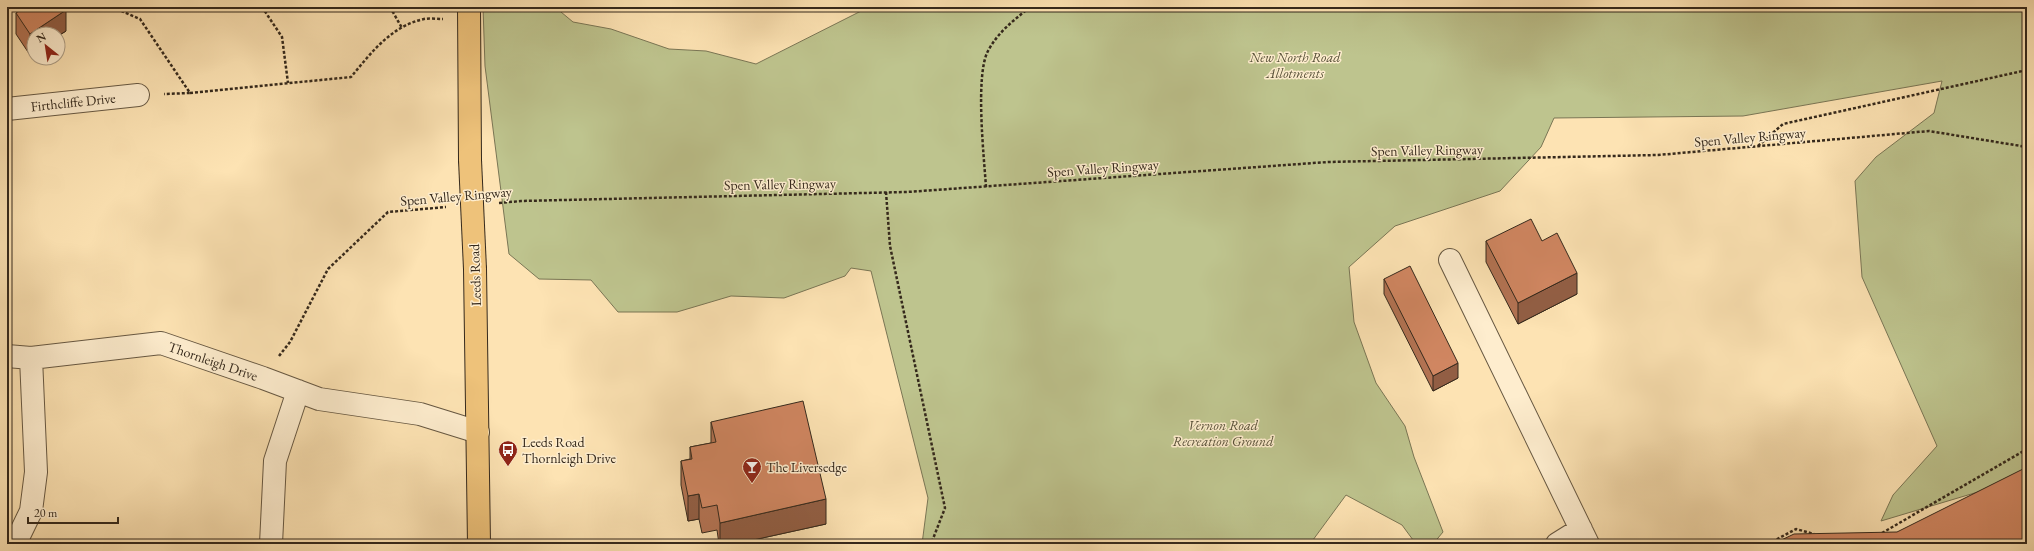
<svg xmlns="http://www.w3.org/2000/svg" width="2034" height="551" viewBox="0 0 2034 551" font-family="'EB Garamond',serif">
  <rect width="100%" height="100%" fill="#fde3b3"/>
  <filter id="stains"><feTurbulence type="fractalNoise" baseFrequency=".005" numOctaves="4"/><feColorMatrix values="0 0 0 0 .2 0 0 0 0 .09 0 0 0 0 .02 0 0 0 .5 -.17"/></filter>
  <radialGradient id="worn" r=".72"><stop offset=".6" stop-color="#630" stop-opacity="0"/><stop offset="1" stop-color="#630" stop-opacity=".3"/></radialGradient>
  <path fill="#bec48e" stroke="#7a7655" d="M483,7H555L573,22L611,29L669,49L706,51L756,64L869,7H2027V476L2018,480L1881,521L1893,495L1937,446L1862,277L1855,181L1876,157L1934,113L1942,81L1743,116L1554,118L1541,147L1500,191L1395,226L1349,267L1354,322L1376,383L1405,426L1414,457L1443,532L1433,544H1416L1402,525L1346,495L1310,544H922L928,498L871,271L851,268L845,276L784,298L731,296L677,312H618L591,280L539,279L509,254L485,66Z"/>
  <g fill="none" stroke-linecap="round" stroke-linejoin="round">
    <g stroke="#675842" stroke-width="24">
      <path id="minor" d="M7,109L138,95
        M1450,260L1588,544
        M7,356L31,358L161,343L263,378L319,399L420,414L478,432
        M15,544L31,511L36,472L31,358
        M271,544L275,461L298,391
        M1557,544L1581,529"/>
    </g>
    <g stroke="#35291c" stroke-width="24">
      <path id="major" d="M469,7L470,160
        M475,269L479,544"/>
    </g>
    <path stroke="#35291c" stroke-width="2.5" stroke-dasharray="3 2" stroke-linecap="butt" d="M112,7L140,19L190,93L164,94
      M262,7L282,37L288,83
      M390,7L402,28
      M190,93L351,77C371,53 391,26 424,19C430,18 437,19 443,19
      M1758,146L1783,124L2027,70
      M986,187C984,157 975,75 988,51C998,32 1013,21 1030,7
      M886,192L890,246L945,508L931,544
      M499,203L521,201L907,192L1328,162L1658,155L1929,131L2027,147
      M279,356L290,342L328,269L388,212L446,207
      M1882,533L2027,449
      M1768,544L1796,529L1814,534"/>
    <use href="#minor" stroke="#feedce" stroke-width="22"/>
    <use href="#major" stroke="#eec27a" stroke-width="22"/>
    <g stroke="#35291c" stroke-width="24" stroke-linecap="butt">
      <path id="major-bridge" d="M470,160L475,269"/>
    </g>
    <use href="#major-bridge" stroke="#eec27a" stroke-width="22"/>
  </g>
  <path fill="#b37353" stroke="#35291c" d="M16,13L66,31L30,55L16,34Z
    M1486,241H1542L1577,294L1518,324L1486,262Z
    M1384,279L1458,378L1433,391L1384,294Z
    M711,422L826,524L735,544H719L717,530L702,533L699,519L688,521L681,485V461L690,459V447L711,443Z"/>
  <path fill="#925e44" stroke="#35291c" d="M66,10V31L58,36V34H34V52L30,55V34Z
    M1577,273V294L1518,324V303Z
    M1458,363V378L1433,391V376Z
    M699,494V519L688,521V496Z
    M826,499V524L735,544H720V523Z"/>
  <path fill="#d08661" stroke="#35291c" d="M25,7H63L66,10L30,34L16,13Z
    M1531,219L1542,241L1557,233L1577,273L1518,303L1486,241Z
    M1410,266L1458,363L1433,376L1384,279Z
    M803,401L826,499L720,523L717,505L702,508L699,494L688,496L681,461L692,459L690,447L716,442L711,422Z
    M2027,467V544H1773L1794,534L1897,532Z"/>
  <defs>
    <g id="bus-pin" transform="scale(1)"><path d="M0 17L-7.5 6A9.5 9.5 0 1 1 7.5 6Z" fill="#8f2418" stroke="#feedce"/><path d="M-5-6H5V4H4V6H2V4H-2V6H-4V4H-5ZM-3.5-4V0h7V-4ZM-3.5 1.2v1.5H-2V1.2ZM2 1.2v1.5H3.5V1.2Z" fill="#fff"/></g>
    <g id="bar-pin" transform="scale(1)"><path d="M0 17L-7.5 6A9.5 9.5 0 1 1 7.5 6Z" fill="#8f2418" stroke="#feedce"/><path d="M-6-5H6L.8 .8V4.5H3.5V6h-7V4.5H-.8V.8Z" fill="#fff"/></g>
  </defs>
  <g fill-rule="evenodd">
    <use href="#bus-pin" x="508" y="450"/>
    <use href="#bar-pin" x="752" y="467"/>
  </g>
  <g text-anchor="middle" stroke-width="3" stroke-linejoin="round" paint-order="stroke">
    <g font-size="14" font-style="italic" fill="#575038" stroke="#feedce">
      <text x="1295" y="62">New North Road<tspan x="1295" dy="16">Allotments</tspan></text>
      <text x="1223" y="430">Vernon Road<tspan x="1223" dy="16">Recreation Ground</tspan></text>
    </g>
    <g font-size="14" fill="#35291c" stroke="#feedce">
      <text transform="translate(73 102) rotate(-6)" y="5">Firthcliffe Drive</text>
      <text transform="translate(1750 137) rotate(-5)" y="5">Spen Valley Ringway</text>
      <text transform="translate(1427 150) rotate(-1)" y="5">Spen Valley Ringway</text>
      <text transform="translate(1103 168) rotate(-4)" y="5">Spen Valley Ringway</text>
      <text transform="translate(780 184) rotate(-1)" y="5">Spen Valley Ringway</text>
      <text transform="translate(456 196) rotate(-5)" y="5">Spen Valley Ringway</text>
      <text transform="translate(475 275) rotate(-92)" y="5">Leeds Road</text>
      <text transform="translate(213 361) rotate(19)" y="5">Thornleigh Drive</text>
    </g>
    <g font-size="14" fill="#35291c" stroke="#feedce" text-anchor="start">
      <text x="522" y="447">Leeds Road<tspan x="522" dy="16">Thornleigh Drive</tspan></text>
      <text x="766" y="472">The Liversedge</text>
    </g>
  </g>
  <rect width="2034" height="551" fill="none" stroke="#fde3b3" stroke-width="24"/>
  <rect x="8" y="8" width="2018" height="535" fill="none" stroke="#35291c" stroke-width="2"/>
  <rect x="12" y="12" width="2010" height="527" fill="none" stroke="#35291c"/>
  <g transform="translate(46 46) rotate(330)"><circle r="19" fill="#feedce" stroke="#ae9f87"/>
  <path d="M0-3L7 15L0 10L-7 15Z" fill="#8f2418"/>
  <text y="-6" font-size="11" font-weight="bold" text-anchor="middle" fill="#35291c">N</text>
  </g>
  <path d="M28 517v6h90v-6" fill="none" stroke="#35291c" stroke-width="2"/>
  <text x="34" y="517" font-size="12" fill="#35291c" stroke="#feedce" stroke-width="3" paint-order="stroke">20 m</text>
  <rect width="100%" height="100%" filter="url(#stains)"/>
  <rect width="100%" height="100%" fill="url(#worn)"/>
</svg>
